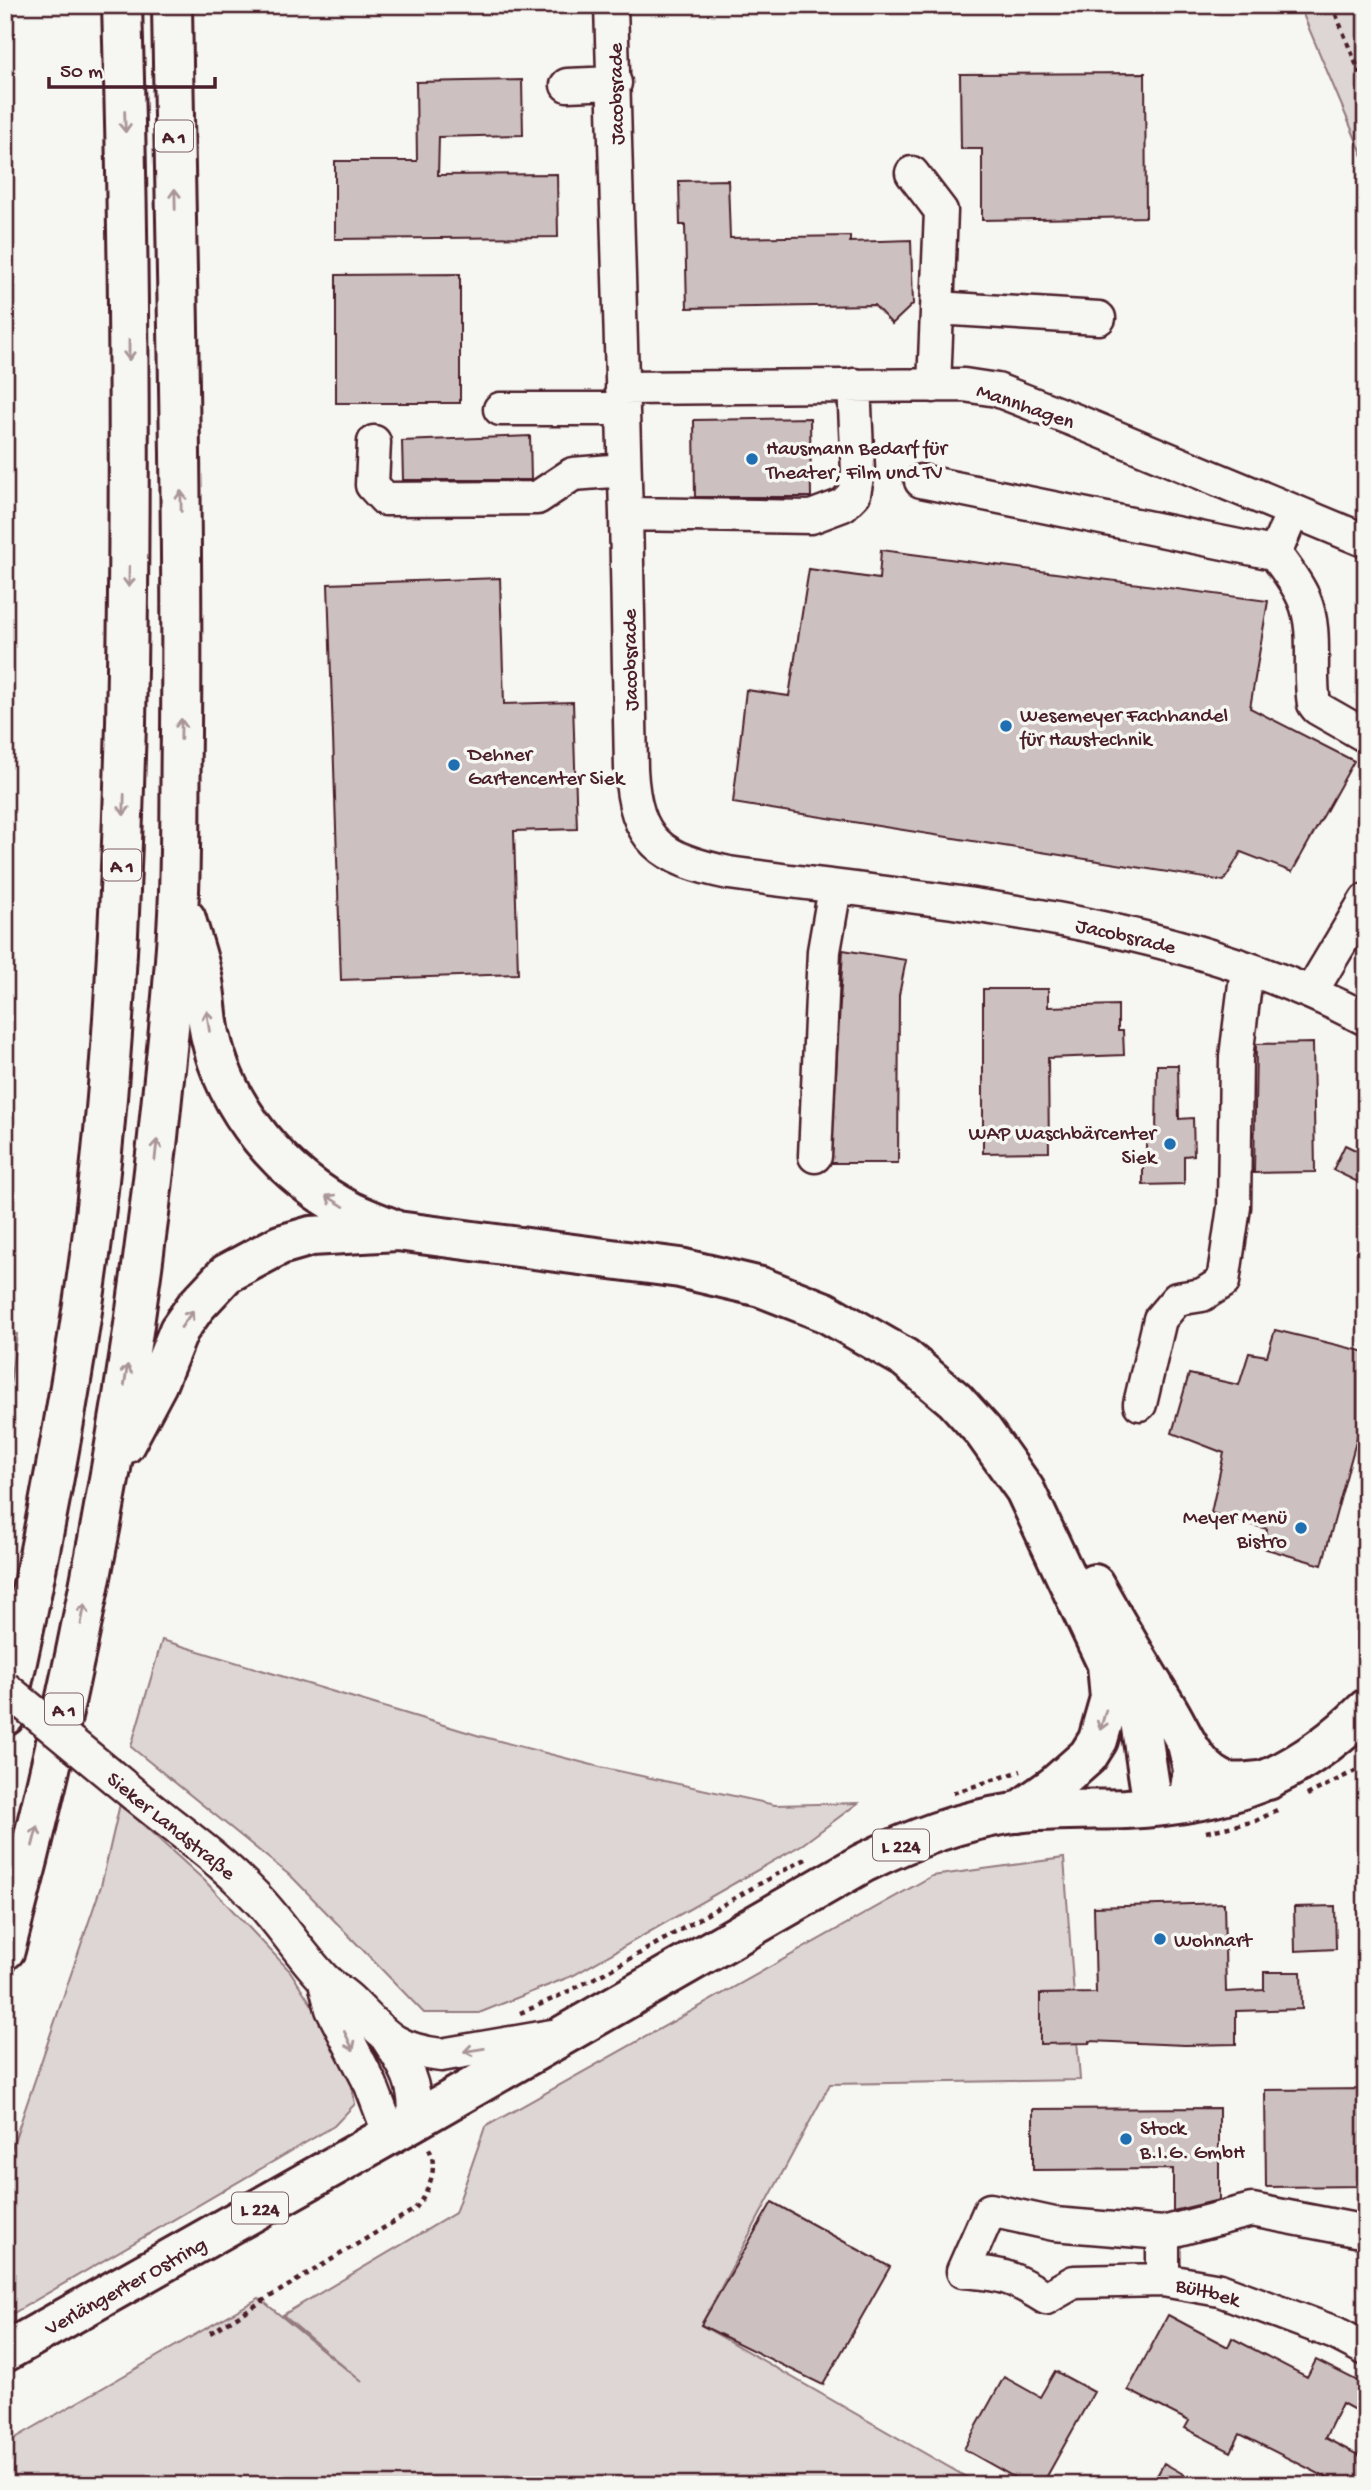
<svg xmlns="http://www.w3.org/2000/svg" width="1371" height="2490" viewBox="0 0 1371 2490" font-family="'Gochi Hand',sans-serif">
  <rect width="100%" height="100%" fill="#f6f6f2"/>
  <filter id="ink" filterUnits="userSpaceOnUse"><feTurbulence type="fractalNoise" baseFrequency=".0143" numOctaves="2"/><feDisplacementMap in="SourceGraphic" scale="14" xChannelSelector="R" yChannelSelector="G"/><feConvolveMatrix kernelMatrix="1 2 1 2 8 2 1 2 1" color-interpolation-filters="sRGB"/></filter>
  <g filter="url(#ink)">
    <path fill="#ddd6d5" stroke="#947a80" stroke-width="2" d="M1299,5H1359L1366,20V163Z
      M17,1334L5,1420V1335Z
      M162,1640L480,1736L600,1767L775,1805L858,1803L803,1844L574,1975L479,2013H424L293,1878L131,1747Z
      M120,1804L204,1880L290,1971L348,2061L355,2104L334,2126L5,2318V2168L101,1886Z
      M1064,1858L1080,2080L830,2084L701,2325L980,2485H5V2444L259,2298L362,2382L283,2315L455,2213L485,2127L932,1876Z"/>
    <path fill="#ccc1c0" stroke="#4a1f2b" stroke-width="2" d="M1145,73L1146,217L982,220V149H961L960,74Z
      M522,80L523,135L439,137L438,175L557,174L558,237L335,239V161H417L416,82Z
      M728,180L730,238L850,236V242L911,240L913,304L892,324L874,305L687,308L685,225H680L679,181Z
      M460,274V403H336V275Z
      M810,418L811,497H695L694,420Z
      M530,436L531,480H403L402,441Z
      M881,550L1268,601L1250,708L1354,761L1292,872L1241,852L1224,881L733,803L746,690L789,696L809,569L879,579Z
      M500,578L504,704L573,702L577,829L514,831L518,974L341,980L328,584Z
      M843,950L906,960L899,995L898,1163H831Z
      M983,989H1048V1007L1118,1005V1031H1123L1124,1055L1048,1058L1049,1152L983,1153Z
      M1313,1043L1315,1172L1254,1173L1256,1044Z
      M1157,1065H1178L1179,1119L1193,1118L1194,1155L1184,1156V1184L1143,1185V1153H1146V1136H1156Z
      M1345,1145L1366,1155V1186L1333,1170Z
      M1275,1330L1366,1352V1405L1322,1565L1263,1548L1267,1529L1211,1513L1224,1453L1172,1433L1189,1374L1239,1385L1249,1353L1267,1356Z
      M1224,1903L1226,1992L1264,1990V1972H1301L1302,2009L1236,2011V2044L1185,2045L1090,2041V2043L1040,2044V1994L1096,1993L1094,1907Z
      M1335,1906L1336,1949L1295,1951L1294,1907Z
      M1366,2089V2186L1266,2187L1265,2090Z
      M1219,2108V2200L1173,2211V2169L1033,2170V2109Z
      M772,2202L890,2267L823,2385L701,2325Z
      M1168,2315L1228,2347L1232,2338L1307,2377L1316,2360L1366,2385V2416L1342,2403L1325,2438L1366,2459V2485H1341L1240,2434L1231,2452L1185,2428L1189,2421L1128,2390Z
      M1055,2371L1094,2392L1042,2485H1028L964,2449L1004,2377L1040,2397Z
      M1164,2463L1202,2485H1152Z"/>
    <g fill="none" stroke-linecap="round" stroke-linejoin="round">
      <g stroke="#4a1f2b" stroke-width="37">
        <path id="minor" d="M611,5L626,514L631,769C635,842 661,859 729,873C943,902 1171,917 1366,1019
          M567,85L615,83
          M912,173L941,211L934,386
          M937,308L1099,318
          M622,388L964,385L997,390L1074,420L1366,541
          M500,409H623
          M374,442L372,485L385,499L537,498L573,474L624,470
          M921,481L1268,552H1274L1277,549L1293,511
          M626,514L811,517L843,505L854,494L858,472L854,385
          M1274,552C1284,567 1297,582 1304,599C1318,632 1308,669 1314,704L1317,708L1366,736
          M1311,992L1366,900
          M815,1156L824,951L835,888
          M1140,1404L1160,1319L1177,1299L1202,1295L1223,1282L1234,1207L1236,1057L1247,968
          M136,1796C174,1827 216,1856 251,1892C278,1918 297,1951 323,1978C332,1987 343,1993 352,2002C384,2034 392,2049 441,2055L552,2036
          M324,1979L332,2009L371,2085L390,2135
          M387,2038C406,2067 418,2086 414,2121
          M1163,2233L1252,2210L1366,2232
          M1163,2280V2233L1054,2224L990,2210L963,2271C1003,2274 1012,2277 1046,2298L1074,2282L1163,2280L1220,2290L1335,2333L1366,2349"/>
      </g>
      <g stroke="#4a1f2b" stroke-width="44">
        <path id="major" d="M5,2352L414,2121L863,1863C912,1839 959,1821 1014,1813C1051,1809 1089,1810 1126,1809C1225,1804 1295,1780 1366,1709"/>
      </g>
      <g stroke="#4a1f2b" stroke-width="44">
        <path id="highway" d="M186,919C191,938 198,957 202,976C206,995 206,1015 210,1034C226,1110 283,1177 352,1212C365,1218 378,1223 391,1228
          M125,1444L157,1384L179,1330L196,1306L226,1274L280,1245L311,1236L397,1231L680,1268L761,1287L825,1312L905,1358L955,1400L983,1431L1025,1490L1107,1664L1110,1698L1098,1740L1088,1756L1054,1786L1016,1813
          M1094,1584C1117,1625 1141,1666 1166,1706C1182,1731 1192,1764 1220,1779C1233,1786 1254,1781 1268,1780
          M1124,1664L1138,1708L1153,1806
          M5,1716C40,1559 71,1400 92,1240C114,1068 121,895 126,723C131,483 129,244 122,5
          M1187,1744L1193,1769L1188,1802
          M5,1950C76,1683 128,1411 158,1137C166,1056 176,973 179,892C181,839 180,787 181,734C183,491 176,248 172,5"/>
      </g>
      <path stroke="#4a1f2b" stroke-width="4.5" stroke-dasharray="5 5" stroke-linecap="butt" d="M1332,5L1366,88
        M953,1793L1021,1771
        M1307,1795L1357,1770L1366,1768
        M1206,1832L1256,1821L1277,1810
        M520,2013C621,1972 711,1907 808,1858
        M210,2333L415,2209C428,2192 440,2168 428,2147"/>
      <use href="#minor" stroke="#f6f6f2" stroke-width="32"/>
      <use href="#major" stroke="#f6f6f2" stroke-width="38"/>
      <use href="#highway" stroke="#f6f6f2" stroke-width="38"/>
      <g stroke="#4a1f2b" stroke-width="37" stroke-linecap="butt">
        <path id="minor-bridge" d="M5,1688L136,1796"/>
      </g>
      <use href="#minor-bridge" stroke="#f6f6f2" stroke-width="32"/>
    </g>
    <defs><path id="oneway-shaft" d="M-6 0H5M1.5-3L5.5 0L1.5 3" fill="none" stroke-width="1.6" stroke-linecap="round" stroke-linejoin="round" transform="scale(1.75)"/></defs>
    <g stroke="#a99598">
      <use href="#oneway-shaft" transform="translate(125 122) rotate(88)"/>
      <use href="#oneway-shaft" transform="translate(175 199) rotate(-91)"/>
      <use href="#oneway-shaft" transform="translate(129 350) rotate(90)"/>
      <use href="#oneway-shaft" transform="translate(181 501) rotate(-91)"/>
      <use href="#oneway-shaft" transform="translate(129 577) rotate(91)"/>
      <use href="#oneway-shaft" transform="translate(181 729) rotate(-89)"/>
      <use href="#oneway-shaft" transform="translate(124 805) rotate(91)"/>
      <use href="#oneway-shaft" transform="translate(208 1021) rotate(-98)"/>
      <use href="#oneway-shaft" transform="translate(156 1150) rotate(-84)"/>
      <use href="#oneway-shaft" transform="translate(335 1201) rotate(-148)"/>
      <use href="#oneway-shaft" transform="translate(187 1319) rotate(-55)"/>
      <use href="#oneway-shaft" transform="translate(126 1375) rotate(-81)"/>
      <use href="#oneway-shaft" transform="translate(83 1614) rotate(-79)"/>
      <use href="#oneway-shaft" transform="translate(1103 1720) rotate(106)"/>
      <use href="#oneway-shaft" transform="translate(35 1836) rotate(-76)"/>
      <use href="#oneway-shaft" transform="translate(349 2041) rotate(64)"/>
      <use href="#oneway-shaft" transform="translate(474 2050) rotate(171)"/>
    </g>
  </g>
  <g fill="#1f6fb2" stroke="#f6f6f2" stroke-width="2.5">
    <circle cx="752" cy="459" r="7"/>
    <circle cx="1006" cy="726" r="7"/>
    <circle cx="454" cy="765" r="7"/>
    <circle cx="1170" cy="1144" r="7"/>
    <circle cx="1301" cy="1528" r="7"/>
    <circle cx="1160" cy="1939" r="7"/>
    <circle cx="1126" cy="2139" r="7"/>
  </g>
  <g text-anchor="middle" stroke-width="7" stroke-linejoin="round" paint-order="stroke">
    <g fill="#f6f6f2" stroke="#7e6067" stroke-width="2">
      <rect x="155" y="120.5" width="38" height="31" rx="5"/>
      <rect x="103" y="849.5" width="38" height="31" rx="5"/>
      <rect x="45" y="1693.5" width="38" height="31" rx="5"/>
      <rect x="873" y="1829.5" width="56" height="31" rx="5"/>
      <rect x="232" y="2192.5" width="56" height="31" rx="5"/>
    </g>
    <g font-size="19" font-weight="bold" fill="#4a1f2b">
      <text x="174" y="143">A 1</text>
      <text x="122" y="872">A 1</text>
      <text x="64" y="1716">A 1</text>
      <text x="901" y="1852">L 224</text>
      <text x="260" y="2215">L 224</text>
    </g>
    <g font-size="21" fill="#4a1f2b" stroke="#f6f6f2">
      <text transform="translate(615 94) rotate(-91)" y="7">Jacobsrade</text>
      <text transform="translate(1026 405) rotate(19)" y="7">Mannhagen</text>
      <text transform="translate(629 660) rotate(-91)" y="7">Jacobsrade</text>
      <text transform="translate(1126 935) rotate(13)" y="7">Jacobsrade</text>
      <text transform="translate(172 1825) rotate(39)" y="7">Sieker Landstraße</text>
      <text transform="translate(125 2285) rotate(-29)" y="7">Verlängerter Ostring</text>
      <text transform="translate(1208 2291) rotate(14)" y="7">Bültbek</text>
    </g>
    <g font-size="21" fill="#4a1f2b" stroke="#f6f6f2" text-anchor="start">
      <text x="766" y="454">Hausmann Bedarf für<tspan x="766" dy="24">Theater, Film und TV</tspan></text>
      <text x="1020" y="721">Wesemeyer Fachhandel<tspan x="1020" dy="24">für Haustechnik</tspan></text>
      <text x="468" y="760">Dehner<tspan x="468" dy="24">Gartencenter Siek</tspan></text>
      <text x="1156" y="1139" text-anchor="end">WAP Waschbärcenter<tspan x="1156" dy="24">Siek</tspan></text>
      <text x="1287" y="1523" text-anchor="end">Meyer Menü<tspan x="1287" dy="24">Bistro</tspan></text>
      <text x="1174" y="1946">Wohnart</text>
      <text x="1140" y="2134">Stock<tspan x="1140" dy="24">B.I.G. GmbH</tspan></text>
    </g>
  </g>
  <rect width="1371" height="2490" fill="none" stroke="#f6f6f2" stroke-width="28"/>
  <rect x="14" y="14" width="1343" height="2462" fill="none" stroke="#4a1f2b" stroke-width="2.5" filter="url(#ink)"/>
  <path d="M49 77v10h166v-10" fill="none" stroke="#4a1f2b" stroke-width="3.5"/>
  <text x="60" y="77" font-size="21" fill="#4a1f2b" stroke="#f6f6f2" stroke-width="5" paint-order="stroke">50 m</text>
</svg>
